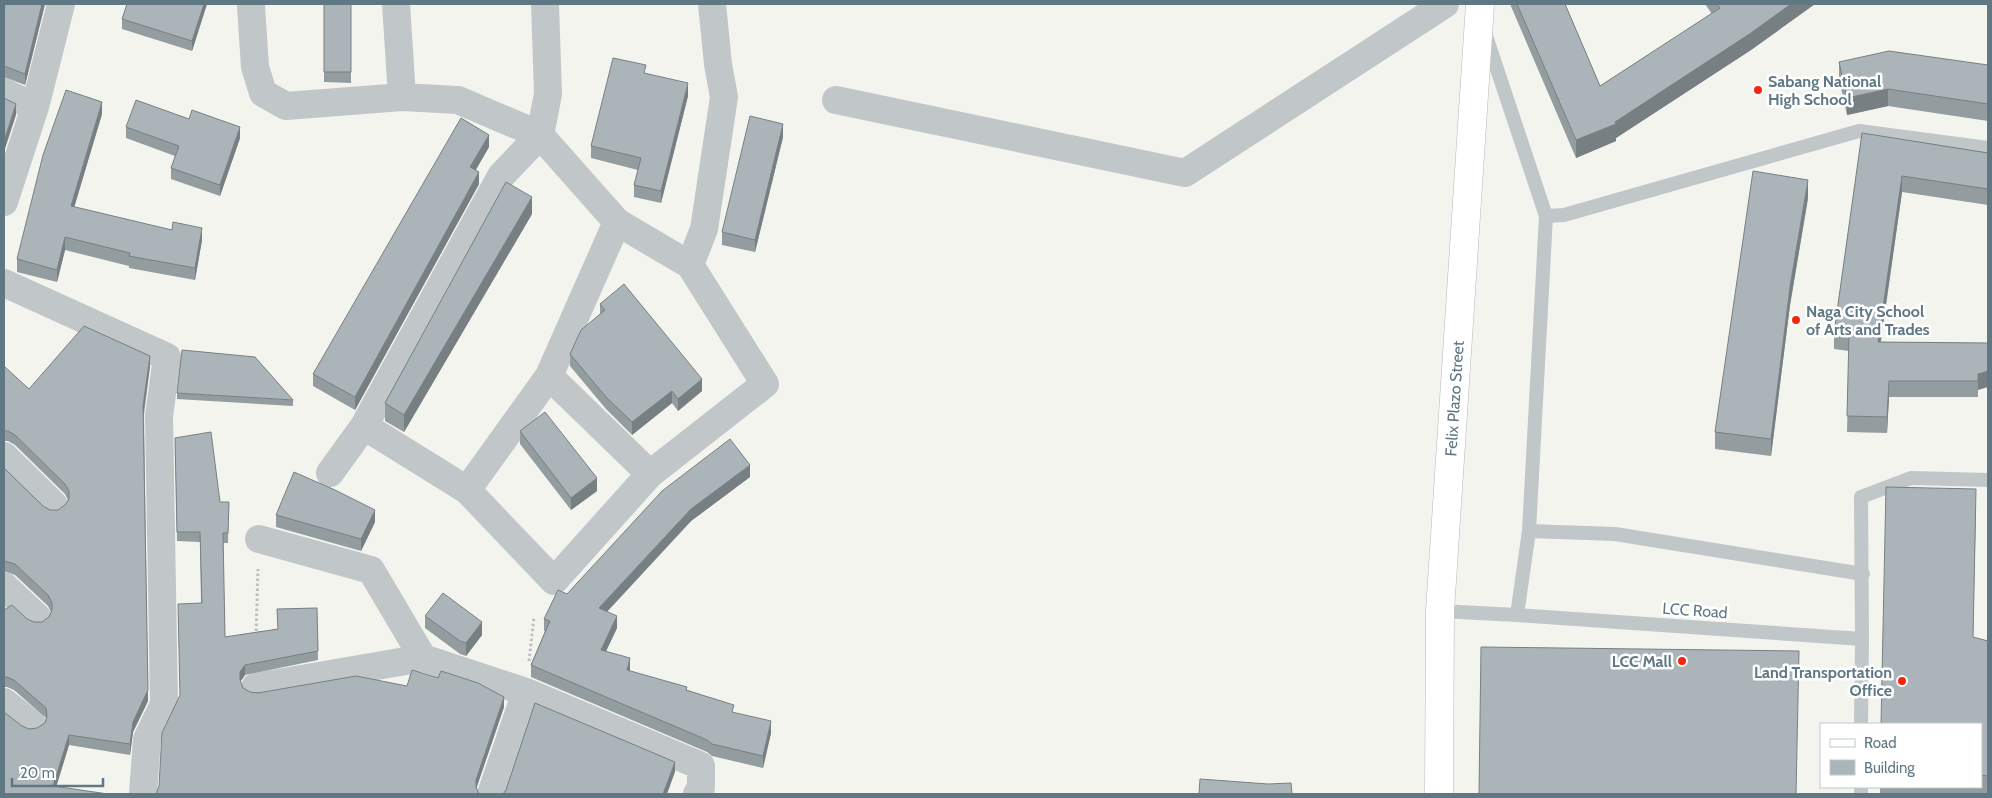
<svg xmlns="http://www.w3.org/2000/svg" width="1992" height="798" viewBox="0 0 1992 798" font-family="Cabin,sans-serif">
  <rect width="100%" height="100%" fill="#f4f4ef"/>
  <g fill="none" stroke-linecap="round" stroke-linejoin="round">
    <g stroke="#b3babd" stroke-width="29">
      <g id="secondary">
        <path id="s1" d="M1439,794L1440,611L1480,4"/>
      </g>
    </g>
    <path stroke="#bcbfc1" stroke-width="3" stroke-dasharray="2.5 2.5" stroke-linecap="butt" d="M256,636L258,569
      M529,661L534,617"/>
    <path stroke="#c1c6c9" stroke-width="14" d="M1485,33L1546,216L1564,215L1859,131L1988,148
      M1546,216L1529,531L1615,534L1863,574
      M1440,611L1517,615L1862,639L1861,724
      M1517,615L1529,531
      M1862,639L1861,497L1911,478L1988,480
      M1861,794V787"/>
    <path stroke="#c1c6c9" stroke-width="28" d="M396,4L402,97
      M251,6L255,67L263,93L286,106L402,97L458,100L540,135L617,222L690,265L765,384L650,474L554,581L467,490L364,426
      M4,92L35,107
      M836,100L1185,173L1445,4
      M4,202L35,107L61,4
      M690,265L704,229L724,97L718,64L712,4
      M4,283L167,357L159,416L164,704L147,739L143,794
      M549,376L650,474
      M4,456L54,505
      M330,473L364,426L501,176L540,135L548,94L545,4
      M467,490L549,376L617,222
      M259,539L371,570L423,658
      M4,586L37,617
      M255,687L423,658L526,692L701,766V788L697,794
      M4,702L32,724
      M491,794L526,692"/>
    <use href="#secondary" stroke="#fff" stroke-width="28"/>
  </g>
  <path fill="#939c9f" d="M4,4H45L25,85L4,77Z
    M127,4H207L192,51L122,29V19Z
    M324,4H351V83L324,82Z
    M1510,4H1565L1600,86L1712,14L1705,4H1815L1751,50L1616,138V141L1576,158Z
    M1839,62L1988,65V121L1888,106L1847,115L1839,79Z
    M646,73L688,96L661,203L634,197V185L638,170L591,158V146Z
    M102,114L74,207L202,240L195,280L129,268V266L65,250L57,282L17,272V259Z
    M126,127L240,138L220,196L171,179V168L175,156L126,138Z
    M1862,133L1988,153V205L1902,192L1881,342L1988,343L1978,390V397H1889L1887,433L1847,432L1849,351L1834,349V333Z
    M783,137L755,252L722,245V232Z
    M489,147L476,170L479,184L355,410L313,386V374Z
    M1808,198L1790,305L1771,456L1715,449V432Z
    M532,214L404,432L385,421V403Z
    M600,304L702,391L678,411L672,403L632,435L606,409L570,366V354L600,315Z
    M150,366L144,415L148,701L133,732L130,755L69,745L56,787L4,794L22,726L29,729L37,728L45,723L46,718L14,690L7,687H4V610L27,619L34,622H42L49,617L51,612L48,606L15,575L4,571V468L43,506L50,510H58L65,505L68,500L65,494L15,445L8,441H4V369L29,389Z
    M177,393L293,400V406L177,399Z
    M520,431L597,491L571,510L520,444Z
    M175,438L220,502H229L228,543H223L225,637L278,629L317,608L318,660L245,675L240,682L243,688L250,692L504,707L476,789L156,794L159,786L201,603L200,542L177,541Z
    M750,477L691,521L607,612L617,628L606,651L630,670V671L687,690L734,713L771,733L763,768L712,756L707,752L531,677V665L545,631H544V619L567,594Z
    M1976,509L1973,637L1988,641V794H1975L1970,793V794H1880V787H1981V724H1881Z
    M276,515L375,522L361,551L276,527Z
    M425,616L482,635L466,656L460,654L425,628Z"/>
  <path fill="#787f82" d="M42,4H45L25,85V74Z
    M204,4H207L192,51V41Z
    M1791,4H1815L1751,50L1616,138V141L1576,158V140L1615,122Z
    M688,83V96L661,203V191Z
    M1888,89V106L1847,115V98Z
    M102,102V114L71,218V206Z
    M16,104V115L4,152V141Z
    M783,124V137L755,252V240Z
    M240,127V138L220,196V185Z
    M489,135V147L470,179V167Z
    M479,172V184L355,410V397Z
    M1902,176V192L1878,358V342Z
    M1808,180V198L1790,305L1771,456V439L1790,287Z
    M532,197V214L404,432V415Z
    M202,228V240L195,280V268Z
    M65,237V250L57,282V270Z
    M150,356V366L143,416V406Z
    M1988,371V387L1978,390V374Z
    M702,379V391L678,411V399Z
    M1889,381V397L1887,433V417Z
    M672,391V403L632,435V422Z
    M750,465V477L691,521L599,620V608L691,509Z
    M597,478V491L571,510V498Z
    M375,510V522L361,551V539Z
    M617,616V628L601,662V650Z
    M482,622V635L466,656V643Z
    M630,658V670L627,682V670Z
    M245,665V675L240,682V690V672Z
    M148,690V701L133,732L130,755V744L133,722Z
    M504,697V707L476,789V794V780Z
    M771,721V733L763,768V756Z
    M69,735V745L54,794L53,786Z
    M675,762V772L667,794H663Z"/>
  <path fill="#abb5b9" stroke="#787f82" d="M4,4H42L25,74L4,66Z
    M127,4H204L192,41L122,19Z
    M324,4H351V72H324Z
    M1517,4H1565L1600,86L1720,8L1717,4H1791L1751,33L1615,122L1616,124L1576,140Z
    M1889,51L1988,65V104L1888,89L1847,98L1839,62Z
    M613,58L646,65L644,73L688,83L661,191L634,185L641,158L591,146Z
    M66,90L102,102L71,206L172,230L173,222L202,228L195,268L129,256L130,253L65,237L57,270L17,259L43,155Z
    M4,98L16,104L4,141Z
    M136,100L189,119L192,110L240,127L220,185L171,168L179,146L126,127Z
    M750,116L783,124L755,240L722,232Z
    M461,118L489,135L470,167L479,172L355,397L313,374Z
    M1862,133L1988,153V189L1902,176L1878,342L1988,343V371L1978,374V381H1889L1887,417L1847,416L1849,335L1834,333Z
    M1753,171L1808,180L1790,287L1771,439L1715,432Z
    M506,182L532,197L404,415L385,403Z
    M624,284L702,379L678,399L672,391L632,422L606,397L570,354L581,330L605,310L600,304Z
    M84,326L150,356L143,406L148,690L133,722L130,744L69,735L53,786L108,794H4V712L22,726L29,729L37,728L45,723L47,716L46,708L14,680L7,677H4V610L12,605L27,619L34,622H42L49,617L52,610V603L48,595L15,564L4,561V468L43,506L50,510H58L65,505L69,499V491L65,484L15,435L8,431H4V369L5,367L29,389Z
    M182,350L255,357L293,400L177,393Z
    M545,412L597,478L571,498L520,431Z
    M211,432L220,502H229L228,533H223L225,637L278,629L277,609L317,608L318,651L245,665L240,672V680L243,688L250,692L258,693L356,676L407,686L412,670L438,678L441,671L478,683L504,697L476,780V787L479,794H154H156L159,786L162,733L180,695L178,604L202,603L200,532H177L175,438Z
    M730,439L750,465L691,509L599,608L617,616L601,650L630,658L627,670L687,687L686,690L734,705L732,712L771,721L763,756L712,744L707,740L531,665L550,621L544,619L558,590L567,594L662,491Z
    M294,472L335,490L375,510L361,539L276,515Z
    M1886,487L1976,489L1973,637L1988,641V776L1981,775V724H1881Z
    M443,593L482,622L466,643L460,641L425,616Z
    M1481,647L1799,651L1796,794H1479Z
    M535,703L675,762L663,794H503L506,790Z
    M1200,779L1268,784L1291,783L1292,794H1199Z"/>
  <g fill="#f6260e" stroke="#fff" stroke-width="2">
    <circle cx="1758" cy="90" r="5"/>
    <circle cx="1796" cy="320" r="5"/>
    <circle cx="1682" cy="661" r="5"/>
    <circle cx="1902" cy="681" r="5"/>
  </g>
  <g text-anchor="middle" stroke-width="5" stroke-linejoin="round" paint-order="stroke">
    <g font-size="16" font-weight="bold" fill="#607884" stroke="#fff" text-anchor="start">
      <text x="1768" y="87">Sabang National<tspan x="1768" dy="18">High School</tspan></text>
      <text x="1806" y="317">Naga City School<tspan x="1806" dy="18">of Arts and Trades</tspan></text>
      <text x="1672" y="667" text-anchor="end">LCC Mall</text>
      <text x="1892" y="678" text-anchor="end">Land Transportation<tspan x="1892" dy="18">Office</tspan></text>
    </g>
    <g font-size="16" fill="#607884" stroke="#fff">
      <text dy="6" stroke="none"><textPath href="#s1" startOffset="396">Felix Plazo Street</textPath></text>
      <text transform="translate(1695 610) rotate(4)" y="6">LCC Road</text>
    </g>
  </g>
  <rect width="1992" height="798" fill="none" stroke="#607884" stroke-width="10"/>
  <rect x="1820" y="723" width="162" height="65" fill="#ffffff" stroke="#bfc9ce"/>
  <rect x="1830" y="739" width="25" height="8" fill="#ffffff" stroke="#bfc9ce"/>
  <text x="1864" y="748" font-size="15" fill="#607884">Road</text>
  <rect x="1830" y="760" width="25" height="15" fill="#abb5b9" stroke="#bfc9ce"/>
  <text x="1864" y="773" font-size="15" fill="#607884">Building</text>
  <path d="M12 778v8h91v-8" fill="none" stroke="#607884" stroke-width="2.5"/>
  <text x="20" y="778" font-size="15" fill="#607884" stroke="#ffffff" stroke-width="4" paint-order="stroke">20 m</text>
</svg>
